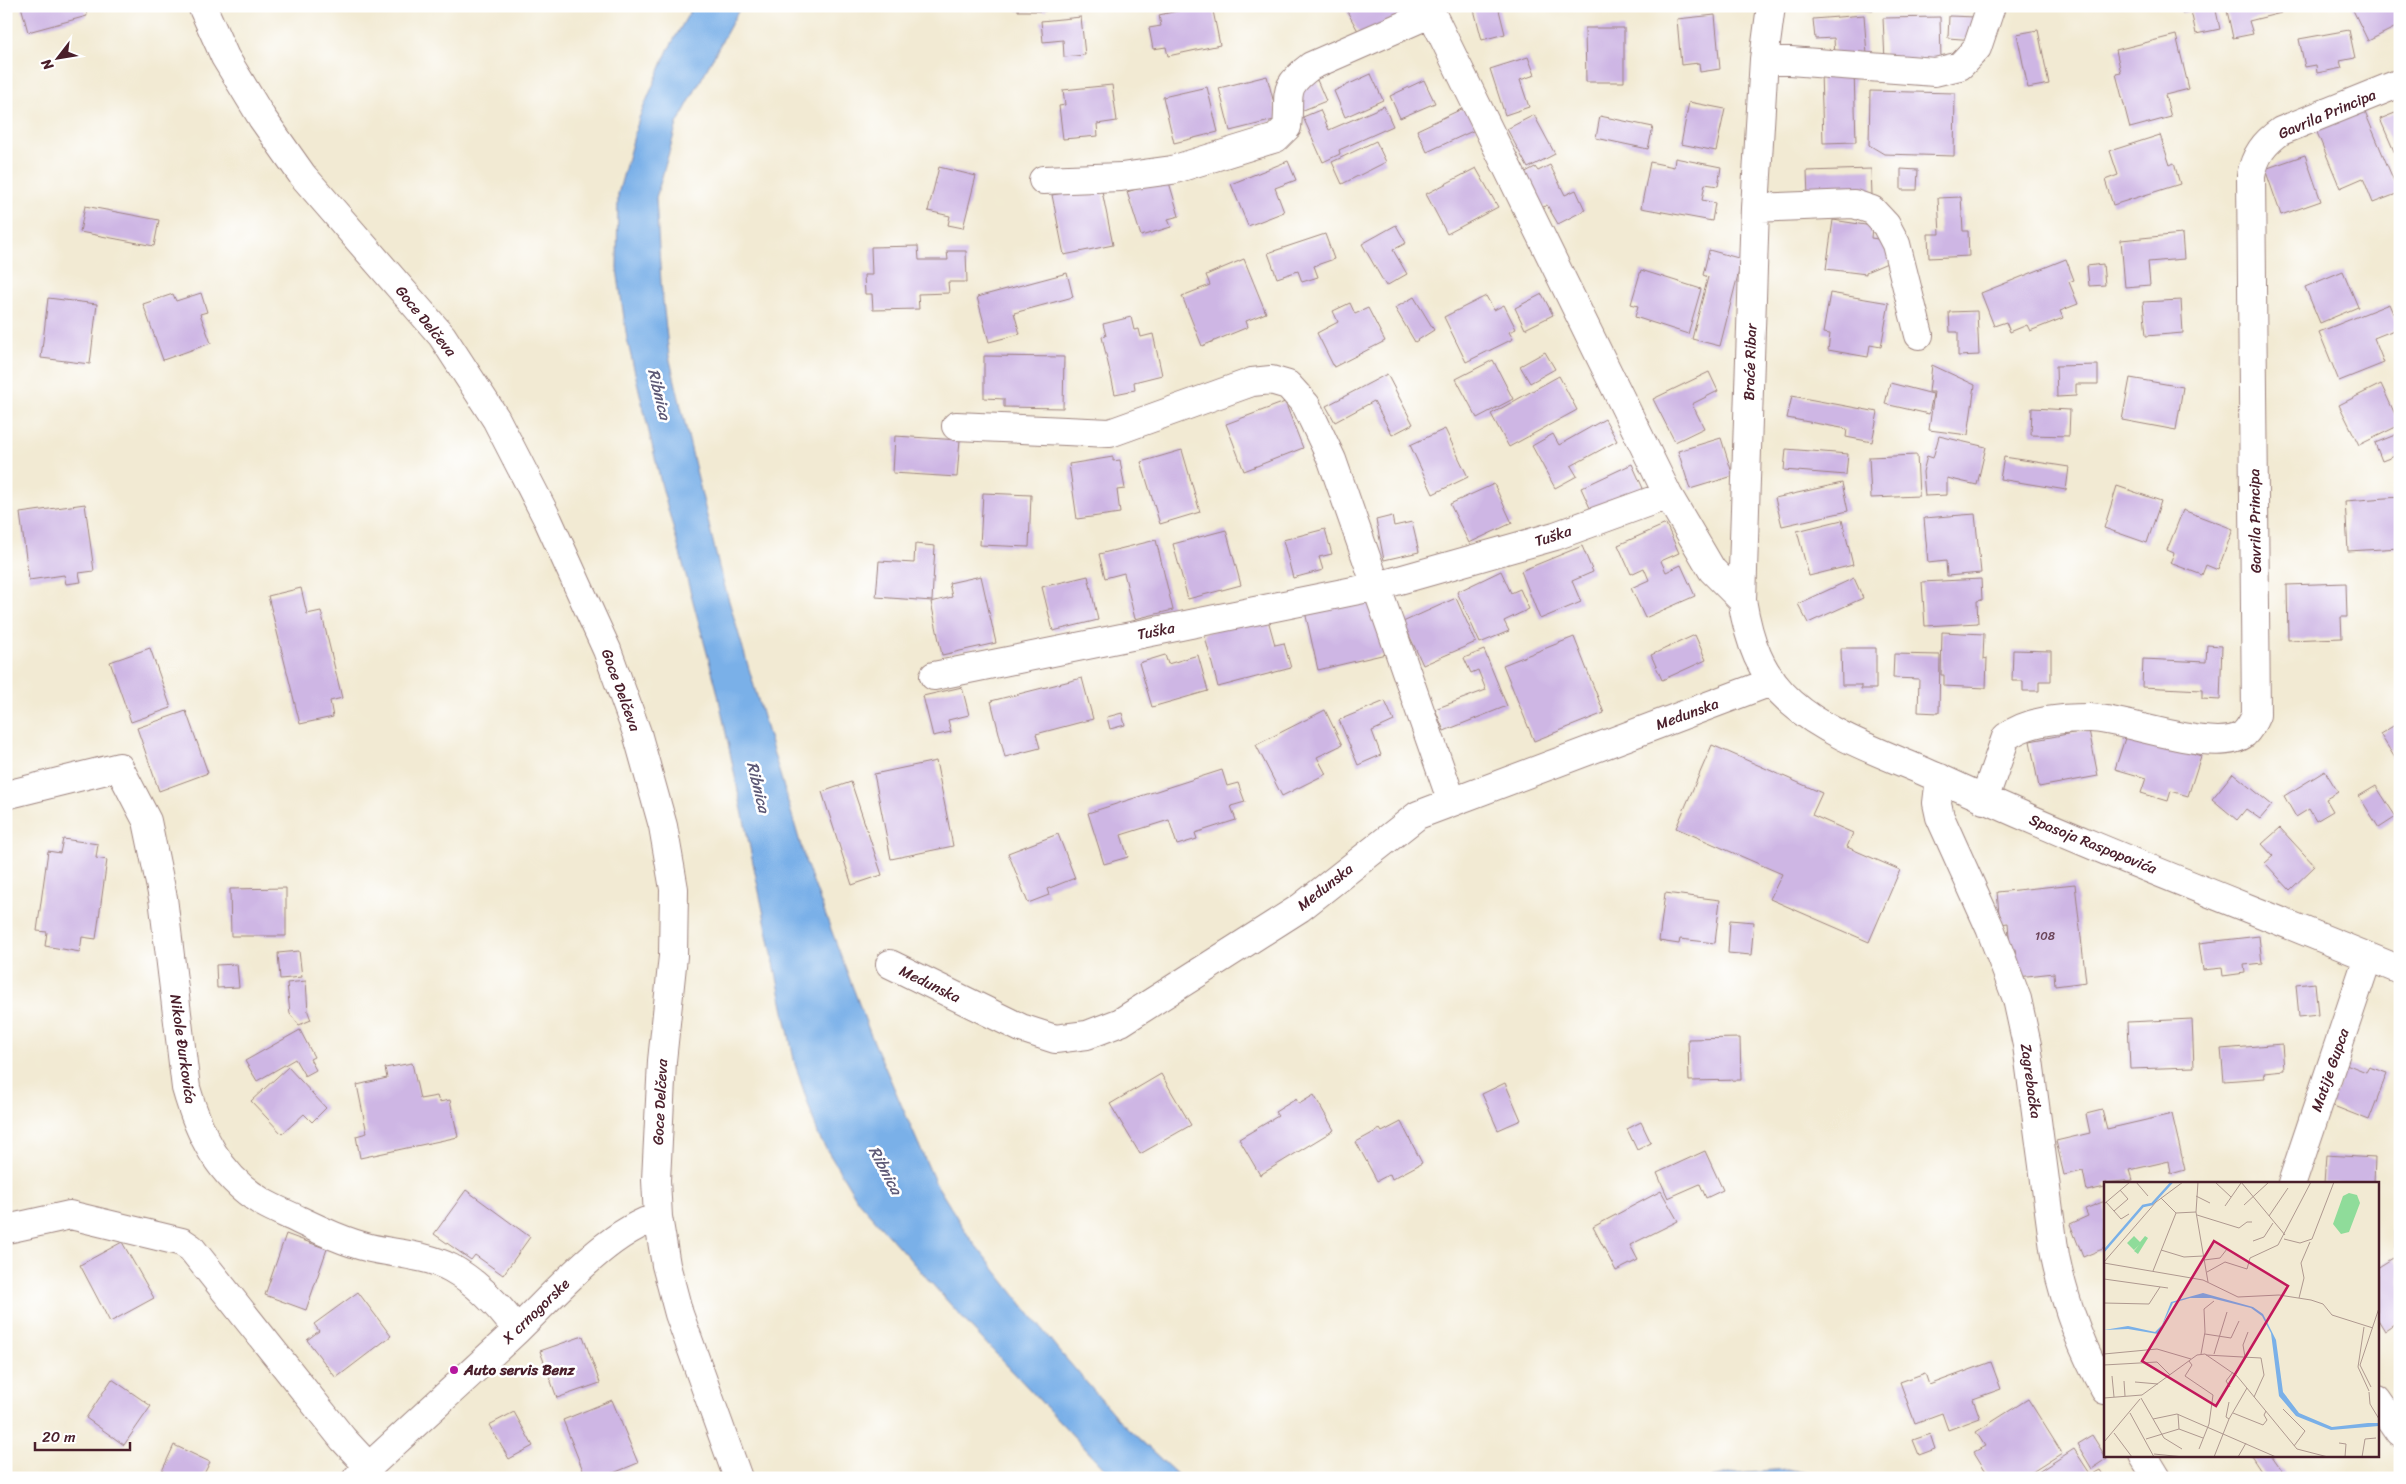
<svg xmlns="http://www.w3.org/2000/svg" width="2406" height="1484" viewBox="0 0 2406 1484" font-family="Sriracha,sans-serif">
  <rect width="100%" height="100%" fill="#fff"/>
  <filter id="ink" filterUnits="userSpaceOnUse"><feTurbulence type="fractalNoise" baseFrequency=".02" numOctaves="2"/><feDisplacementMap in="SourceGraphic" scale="10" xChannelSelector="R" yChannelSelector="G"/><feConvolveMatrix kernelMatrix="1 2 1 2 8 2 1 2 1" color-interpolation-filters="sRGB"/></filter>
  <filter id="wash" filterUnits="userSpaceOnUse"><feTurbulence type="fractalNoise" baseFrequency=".0096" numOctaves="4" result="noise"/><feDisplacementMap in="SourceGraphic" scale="20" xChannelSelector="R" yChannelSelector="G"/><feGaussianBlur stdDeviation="1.12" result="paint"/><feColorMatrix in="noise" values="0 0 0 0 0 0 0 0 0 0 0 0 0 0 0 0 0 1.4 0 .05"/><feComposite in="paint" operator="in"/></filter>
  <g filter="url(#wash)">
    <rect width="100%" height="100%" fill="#f2ead3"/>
    <path fill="#7ab0e8" stroke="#62688a" d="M693,6H741L677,124L656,198L661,283L669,356L719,567L806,863L870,1033L935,1182L969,1237L1056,1347L1117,1418L1181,1478H1113L967,1323L858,1201L819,1137L795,1064L717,690L661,483L627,339L617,269L618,194L639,118L668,50Z
      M1787,1469L1832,1478H1711L1734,1473Z"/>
    <g id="blocks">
      <path fill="#ceb6e4" d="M21,6H85L87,16L28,32Z
        M1018,6H1046V11H1018Z
        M1200,6H1212L1220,45L1168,56L1166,47L1153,49L1149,28L1161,26L1159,15Z
        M1344,6H1406L1409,12L1362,38Z
        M1473,6H1498L1505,34L1482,40Z
        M1840,6H1873V10L1840,8Z
        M2181,6H2215L2220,29L2196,34L2191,11L2182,13Z
        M2226,6H2280L2281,13L2249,21L2253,34L2233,38Z
        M2351,6H2400V25L2368,41Z
        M1715,15L1720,69L1700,72L1699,63L1681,65L1677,19Z
        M1864,15L1867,55L1835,58L1834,38L1815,39L1813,19Z
        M1949,16L1976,17L1975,40L1948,38Z
        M1081,17L1085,55L1064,57L1063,40L1043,42L1041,21Z
        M1940,17L1941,60L1885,61L1883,18Z
        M1585,28H1624V82H1586Z
        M2038,30L2049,84L2028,88L2017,34Z
        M2349,30L2355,58L2340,61L2342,68L2317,73L2316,65L2305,67L2299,39Z
        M2176,35L2189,89L2165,95L2171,117L2130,128L2116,74L2121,73L2116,50Z
        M1528,57L1535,75L1520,80L1529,107L1505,115L1490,69Z
        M1854,70L1856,142L1823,143L1821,71Z
        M1371,74L1383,100L1345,117L1334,91Z
        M1267,76L1278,119L1230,131L1219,88Z
        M1317,80L1326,101L1301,111L1293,89Z
        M1424,80L1435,103L1400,118L1390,96Z
        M1112,85L1117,121L1097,124L1098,136L1063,139L1059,106L1065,105L1063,90Z
        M1207,87L1218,132L1174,143L1163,97Z
        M1870,91L1955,93L1954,156L1884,154L1869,145Z
        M1689,102L1725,109L1716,151L1681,144Z
        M1384,106L1393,126L1339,150L1340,154L1323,162L1303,117L1320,110L1329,130Z
        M1466,107L1477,129L1427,152L1417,130Z
        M2364,110L2399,193L2373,203L2363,178L2340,188L2316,130Z
        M2400,111V165L2380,119Z
        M1534,115L1555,154L1528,168L1507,129Z
        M1600,116L1653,127L1648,149L1596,138Z
        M2160,135L2170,165L2174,163L2180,184L2113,205L2105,180L2118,175L2110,151Z
        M1376,141L1386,162L1342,184L1332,162Z
        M2305,155L2321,201L2281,215L2265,169Z
        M1675,158L1721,167L1718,186L1705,184L1702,200L1715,203L1712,221L1641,208L1650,162L1674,167Z
        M1288,161L1296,180L1275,188L1284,212L1248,226L1231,184Z
        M1550,165L1565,195L1576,190L1585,210L1558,224L1547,205L1536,211L1518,176L1535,167L1538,171Z
        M939,167L976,176L963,228L948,225L950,216L928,211Z
        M1476,168L1498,207L1447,234L1426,194Z
        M1871,169L1872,195L1808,197L1807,171Z
        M1901,169L1918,170L1917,190H1901Z
        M1168,179L1179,216L1168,219L1171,227L1141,236L1127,192Z
        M1101,186L1113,245L1064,255L1052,195Z
        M1961,197L1963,231H1968L1969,256L1929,258L1928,234H1940L1938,198Z
        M85,206L159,220L154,246L80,232Z
        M1833,220L1872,226L1871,238L1884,240L1892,261L1866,272V274L1826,269Z
        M1396,225L1406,243L1393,250L1407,274L1386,286L1362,244Z
        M1325,234L1334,259L1314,266L1318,277L1302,282L1298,271L1277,278L1268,253Z
        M2182,234L2184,259L2148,262L2150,285L2125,287L2121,240Z
        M918,246L919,260H948L947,251H966L967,282H948L949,293L918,294L919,309L873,310L872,294H865L864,275H872L871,247Z
        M1709,250L1742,259L1720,346L1692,339L1708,277L1703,275Z
        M1244,259L1266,313L1246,321L1248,327L1202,346L1182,296L1210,285L1206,275Z
        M2066,259L2074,280L2069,282L2078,304L2060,311L2063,318L2030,331L2027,325L2010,332L2006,322L1994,326L1981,293Z
        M2103,264L2105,285L2089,286L2087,266Z
        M1641,270L1701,289L1688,334L1635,317L1638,306L1631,304Z
        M2343,271L2358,307L2320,323L2305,287Z
        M1067,273L1073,297L1014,313L1020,334L989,342L977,297Z
        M201,293L207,312L200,314L211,343L163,360L143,304L173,294L176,301Z
        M1830,293L1889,303L1881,347L1870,345L1868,357L1828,350L1830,334L1823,333Z
        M1542,294L1553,315L1525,329L1515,308Z
        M1486,296L1494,310L1504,305L1516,329L1509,332L1513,339L1466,362L1444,317Z
        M1414,297L1434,330L1415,342L1395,308Z
        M48,298L97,304L90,364L41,358Z
        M2181,300L2183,333L2146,336L2143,302Z
        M1350,303L1355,314L1368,308L1385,341L1334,367L1317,333L1338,322L1333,311Z
        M2389,304L2399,328L2374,338L2384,363L2339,381L2319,332Z
        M1977,311L1979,355L1958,356V332H1950L1949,312Z
        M1131,317L1134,330L1139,329L1141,337L1153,334L1162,375L1134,382L1135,390L1115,394L1102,337L1106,336L1103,324Z
        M1545,352L1555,369L1530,383L1520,366Z
        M984,356L1064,357L1063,408L1004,407V399L984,398Z
        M1493,360L1513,399L1477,418L1456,379Z
        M1932,365L1975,385L1968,435L1929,430L1934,392H1929Z
        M2098,365V384H2076V396L2057,397L2056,366Z
        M1709,372L1718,391L1692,404L1704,428L1675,442L1653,399Z
        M1387,374L1413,424L1392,435L1374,401L1335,422L1326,406Z
        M1559,376L1577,410L1509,447L1491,414Z
        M2130,378L2183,387L2176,430L2122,420Z
        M1890,383L1933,394L1929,414L1885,404Z
        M2381,384L2400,425L2359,445L2339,405Z
        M1792,396L1878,412L1872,442L1846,437L1847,429L1787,418Z
        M1285,402L1303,448L1244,471L1226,424Z
        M2032,408L2070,410L2069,436L2031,435Z
        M1605,419L1617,441L1571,466L1577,476L1555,488L1532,446L1553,434L1559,445Z
        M1445,429L1468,477L1433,494L1410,445Z
        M2400,433V468L2395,456L2382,461L2375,443Z
        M895,436L960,440L957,477L893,473Z
        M1939,436L1986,447L1977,485L1947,478V495L1925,496L1923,472L1927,456L1933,458Z
        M1721,438L1733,476L1690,489L1678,451Z
        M1786,449L1848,454L1846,475L1784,470Z
        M1182,450L1200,512L1160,524L1141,462Z
        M1917,455L1919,496L1871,498L1869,457Z
        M1113,457V461L1120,460L1125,489L1117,490L1120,513L1077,519L1069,464Z
        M2004,457L2069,467L2066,490L2000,479Z
        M1632,464L1646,495L1595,519L1581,488Z
        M1842,483L1848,511L1782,526L1775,498Z
        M1494,484L1512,523L1469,543L1450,504Z
        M2117,486L2161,501L2147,543L2104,528Z
        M983,493L1031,495L1029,547L980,545Z
        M2400,497V548L2348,551L2345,501Z
        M85,504L94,571L79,573L81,582L66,584L64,575L29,580L20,513Z
        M2183,510L2233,529L2218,570L2206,565L2202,575L2170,563L2174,553L2167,550Z
        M1975,514L1981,573L1947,576L1946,561L1928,563L1924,518Z
        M1392,516L1394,526L1412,522L1419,552L1384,560L1376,520Z
        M1842,520L1853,565L1809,576L1797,531Z
        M1666,524L1679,553L1661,561L1666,572L1681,565L1695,596L1645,618L1631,588L1649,580L1644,568L1631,574L1618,545Z
        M1325,529L1332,554L1319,557L1323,570L1293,578L1283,540Z
        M1226,530L1241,585L1188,599L1173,544Z
        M1156,540L1173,610L1135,619L1124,573L1105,578L1099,554Z
        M915,544L935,546L932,601L876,597L879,561L914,563Z
        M1582,546L1593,572L1572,581L1581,602L1540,619L1521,571Z
        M1501,571L1511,593L1520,589L1529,609L1504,621L1509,631L1480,643L1457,592Z
        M981,576L996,643L942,655L931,602L952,597L949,583Z
        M1088,576L1098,620L1053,631L1042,587Z
        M1854,578L1863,598L1808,623L1798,604Z
        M1981,579L1982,600L1977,601L1978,623L1925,626L1922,582Z
        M2346,583L2347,617H2341L2342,638L2288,640L2287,585Z
        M301,588L307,614L321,611L342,698L330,701L333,717L300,724L268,596Z
        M1375,591L1390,653L1318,670L1304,607Z
        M1456,598L1476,642L1423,665L1403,622Z
        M1267,616L1275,645L1284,643L1291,668L1218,687L1204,633Z
        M1942,632L1984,634L1983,659L1987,658L1986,688L1944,686V675H1941Z
        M1695,635L1706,660L1662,680L1651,655Z
        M1574,637L1604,713L1534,741L1503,665Z
        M2207,645L2222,646L2220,700L2202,699V690L2142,687L2143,659L2206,662Z
        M150,648L171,708L131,722L110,662Z
        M1841,648H1876V689H1861V685H1842Z
        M1484,650L1507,706L1444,731L1435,709L1486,690L1478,670L1471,673L1464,658Z
        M2013,650L2051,651V681H2039V691H2023V681H2012Z
        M1894,654L1940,655L1939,713L1918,712L1919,679L1893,678Z
        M1165,655L1168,664L1198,655L1208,691L1152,707L1139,663Z
        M1082,678L1093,719L1036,734L1040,748L1005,757L991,701Z
        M962,687L969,715L948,720L951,732L933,736L923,696Z
        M1385,701L1394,721L1372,731L1381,755L1358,765L1339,720Z
        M1325,710L1342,745L1317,757L1326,774L1282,796L1256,745Z
        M186,711L208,773L159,791L137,728Z
        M1122,713L1125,725L1110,729L1107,717Z
        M2400,722V766L2380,734Z
        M2089,730L2098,776L2039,787L2030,741Z
        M2127,732L2201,756L2188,796L2171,791L2168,801L2141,793L2146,778L2115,769Z
        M1712,745L1822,793L1812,815L1853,833L1847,847L1900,870L1869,942L1770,899L1782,874L1676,828Z
        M936,761L953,846L891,859L874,774Z
        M1222,770L1227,786L1238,783L1245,802L1231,806L1236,820L1195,833L1197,839L1177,845L1169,820L1121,835L1128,857L1104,864L1088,813Z
        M2325,771L2338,792L2326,799L2333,811L2316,821L2309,809L2296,817L2284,796Z
        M2233,773L2272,805L2260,819L2246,809L2237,820L2212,799Z
        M851,782L882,875L852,885L822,792Z
        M2376,786L2396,817L2379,828L2359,796Z
        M2280,828L2315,866L2290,890L2265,863L2273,856L2262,844Z
        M1058,834L1075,878L1047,889L1049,895L1028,903L1008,853Z
        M63,839L98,844L96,858L107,860L96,939L82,937L80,952L45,946L47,932L37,931L48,851L60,853Z
        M2075,884L2086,982L2055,986L2054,973L2018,977L2015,949H2010L2008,923L2000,924L1997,892Z
        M286,888V936H231L230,889Z
        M1665,893L1720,900L1715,943L1680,939L1679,944L1659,941Z
        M1730,920L1754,922L1751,955L1728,953Z
        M2259,936L2262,963L2244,965L2245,973L2223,976L2222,968L2203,970L2199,943Z
        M299,951L302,977L280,979L278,953Z
        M237,964L239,987L217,988L216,965Z
        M306,981L308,1012L311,1020L299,1025L290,1014L287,983Z
        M2315,983L2318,1015L2299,1017L2296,985Z
        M2192,1019L2194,1067L2130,1069L2128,1022Z
        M300,1030L314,1057L310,1059L316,1070L305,1076L295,1059L257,1081L245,1061Z
        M1740,1038L1741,1080L1689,1081L1688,1039Z
        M2282,1044L2284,1070L2264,1072L2265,1078L2224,1081L2221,1049Z
        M412,1063L420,1099L437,1096L439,1102L450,1100L458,1137L360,1158L356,1136L367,1133L357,1085L387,1078L385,1068Z
        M2346,1064L2366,1072L2369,1067L2387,1073L2369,1120L2331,1105Z
        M288,1067L326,1108L312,1122L304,1114L282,1134L251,1101Z
        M1161,1074L1191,1125L1140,1154L1110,1104Z
        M1505,1083L1521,1120L1498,1130L1482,1094Z
        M1314,1095L1334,1130L1260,1175L1239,1139L1278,1116L1275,1112L1296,1099L1299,1104Z
        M2102,1110L2107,1129L2172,1114L2185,1170L2171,1174L2169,1161L2130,1170L2133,1180L2105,1183V1187L2087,1191L2083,1171L2064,1175L2056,1141L2090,1133L2086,1114Z
        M1401,1122L1422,1163L1392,1179L1390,1174L1377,1181L1356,1142L1380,1129L1382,1132Z
        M1641,1122L1651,1143L1637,1150L1627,1129Z
        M1705,1151L1723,1190L1706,1198L1700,1184L1668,1198L1657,1173Z
        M2326,1155L2375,1158L2374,1183H2324Z
        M466,1190L530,1237L503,1275L475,1255L471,1260L434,1234Z
        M1661,1191L1678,1221L1630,1245L1638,1260L1616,1271L1593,1227Z
        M2105,1201V1248L2083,1257L2070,1224L2088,1216L2085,1209Z
        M2396,1230H2400V1248H2396Z
        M286,1234L327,1249L306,1310L265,1295Z
        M122,1242L154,1298L110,1322L80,1265Z
        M2393,1258L2400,1268V1321L2385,1331L2377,1318V1268Z
        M358,1292L391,1336L336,1378L307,1340L319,1331L314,1324Z
        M583,1336L600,1383L557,1398L540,1351Z
        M1991,1362L2001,1389L1973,1399L1980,1418L1948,1430L1942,1413L1915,1423L1900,1382L1925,1373L1929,1385Z
        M112,1379L151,1406L124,1445L86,1418Z
        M2028,1399L2062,1453L2023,1478H2005L2003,1474L1996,1478H1990L1974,1452L1985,1446L1976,1432Z
        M612,1400L638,1463L601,1478H586L563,1420Z
        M514,1412L533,1446L509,1459L489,1425Z
        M1930,1434L1935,1449L1919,1455L1913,1440Z
        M2092,1435L2107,1459L2092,1469L2077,1444Z
        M174,1445L210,1462L202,1478H176L162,1471Z
        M2074,1449L2091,1475L2100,1470L2105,1478H2029Z
        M2251,1455H2274L2272,1457L2284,1474L2279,1478H2266Z"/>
    </g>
  </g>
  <g filter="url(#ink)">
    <use href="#blocks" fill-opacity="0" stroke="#9e847f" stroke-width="1"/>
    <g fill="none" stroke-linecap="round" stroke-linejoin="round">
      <g stroke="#9e847f" stroke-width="30">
        <path id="minor" d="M202,6L225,57L262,118L303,176L442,336L496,419L548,520L607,650L637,733L663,826L674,889L673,956L662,1061L656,1180L658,1217L666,1265L679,1314L738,1478
          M1428,6L1668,495L1712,570L1742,600
          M1771,6L1764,59L1755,208L1742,600C1749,641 1760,675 1792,703C1830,737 1893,757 1939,778C2090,848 2246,906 2400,970
          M1764,59L1935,72L1960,66L1977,48L1991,6
          M1043,180L1121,177L1172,170L1276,138L1287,127C1291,93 1280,89 1311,66L1432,13
          M1755,208L1854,204L1872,210L1886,225L1896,244L1919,335
          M956,426L1110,433L1252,382L1271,380L1288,385L1306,405L1332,460L1452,802
          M934,676L1378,586L1555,536L1668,495
          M1940,778L1937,803L1940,817L1990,928L2017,999L2027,1045L2055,1256C2065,1304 2081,1348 2105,1390
          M6,795L119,767L147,821L163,898L186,1088C199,1134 219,1176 262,1202C274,1209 287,1214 299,1220C322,1231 345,1242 370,1248C397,1254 426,1255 451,1268C476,1282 500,1307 517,1330
          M1984,800L2006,737C2029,720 2062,718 2090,718C2123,718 2217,756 2244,734C2250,728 2253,722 2256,715L2251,176C2255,155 2264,143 2281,131L2400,83
          M890,964L1021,1028L1055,1039L1087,1035L1121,1022L1300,908L1418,815L1771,682
          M2292,1183L2368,957
          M7,1229L70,1215L182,1242L191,1248L343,1439L369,1467
          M2377,1400L2400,1433
          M2143,1455L2157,1478
          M357,1478C410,1428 464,1380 517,1330C555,1294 607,1232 658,1217"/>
      </g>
      <use href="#minor" stroke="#fff" stroke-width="28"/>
    </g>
  </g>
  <circle fill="#b5179e" stroke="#fff" stroke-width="2" cx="454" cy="1370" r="5"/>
  <g text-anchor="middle" stroke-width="5" stroke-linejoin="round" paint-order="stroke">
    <g font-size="12" fill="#6b4559">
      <text x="2045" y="940">108</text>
    </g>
    <g font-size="15" fill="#4a1f2b" stroke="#fff">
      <text transform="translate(2327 114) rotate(-23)" y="5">Gavrila Principa</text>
      <text transform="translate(426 321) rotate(51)" y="5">Goce Delčeva</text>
      <text transform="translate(1750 362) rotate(-88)" y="5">Braće Ribar</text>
      <text transform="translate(2255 521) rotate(-91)" y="5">Gavrila Principa</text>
      <text transform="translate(1553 536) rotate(-18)" y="5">Tuška</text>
      <text transform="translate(1156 631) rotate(-11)" y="5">Tuška</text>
      <text transform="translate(621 690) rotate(70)" y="5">Goce Delčeva</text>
      <text transform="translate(1687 714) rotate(-20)" y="5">Medunska</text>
      <text transform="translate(2093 844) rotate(22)" y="5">Spasoja Raspopovića</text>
      <text transform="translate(1325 887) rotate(-38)" y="5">Medunska</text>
      <text transform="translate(930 984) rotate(26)" y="5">Medunska</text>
      <text transform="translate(183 1049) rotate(82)" y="5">Nikole Đurkovića</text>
      <text transform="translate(2330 1070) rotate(-71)" y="5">Matije Gupca</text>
      <text transform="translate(2031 1081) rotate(82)" y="5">Zagrebačka</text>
      <text transform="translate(660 1102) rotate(-87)" y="5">Goce Delčeva</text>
      <text transform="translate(536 1311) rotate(-44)" y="5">X crnogorske</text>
    </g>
    <g font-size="15" font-weight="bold" fill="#4a1f2b" stroke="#fff" text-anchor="start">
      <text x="464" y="1375">Auto servis Benz</text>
    </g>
    <g font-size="16" font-style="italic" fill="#5d5977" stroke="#fff">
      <text transform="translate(660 394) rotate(76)" y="6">Ribnica</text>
      <text transform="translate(759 787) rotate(76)" y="6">Ribnica</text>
      <text transform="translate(886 1170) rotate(62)" y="6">Ribnica</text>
    </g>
  </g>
  <g transform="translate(2104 1182)">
    <rect width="275" height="275" fill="#f2ead3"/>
    <path d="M245,11L253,13L256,21L245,50L237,52L229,42L239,14ZM30,54L36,60L41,54L44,56L34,72L30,69L35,63L30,68L23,61Z" fill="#8fdc9a"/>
    <path d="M99,111L149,125L159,132L172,158L179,210L195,231L228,245L264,241H275V244L227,248L192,234L175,214L167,151L158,134L147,126L107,116H86L69,121L54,152L24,147L0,148L24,144L51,150L58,143L67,120Z" fill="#7ab0e8"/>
    <path fill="none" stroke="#7ab0e8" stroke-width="2.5" d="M0,69L39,24L48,22L68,0"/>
    <path fill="none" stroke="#af9990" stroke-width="1" d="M32,0L44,14M94,0L92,30L104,100M111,0L127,15M137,0L181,53M92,14L106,21M57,16L72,31L92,30M2,20L17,37L25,32M0,22L26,0M140,23L165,0M121,24L137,1M10,29L24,17L16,8M93,33L135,46L143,40H148M165,34L184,6M180,57L196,61L208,57L230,0M149,59L160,55L169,41M57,68L80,75L99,74M100,78L116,76L123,67M0,80L52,20L79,0M0,81L99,98L134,115L175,113L207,118L219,122L228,133L269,146M49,89L72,31M103,90L121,80L143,87L146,76L174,63L207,0M0,97L64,106M195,116L200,96L197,81L206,60M0,121L45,122L56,105M260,145L254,185L265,209M101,152L127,156L135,139M0,172L53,167L87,177M97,172L101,150L100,127L110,119M110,172L123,130M102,173L157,176L160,193L150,215M141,175L139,163L144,150M85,179L88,183L81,194L109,213L105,242L95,267M0,183L53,180L66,193M8,194L10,215M20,199L21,214M31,200L54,202M126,205L122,199L129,190M267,205L256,183L275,126M265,210L266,222L275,237M0,216L38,213L93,173L101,172L133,194L193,267L224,275M37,216L60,256L78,267M125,220L122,235L125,237M179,227L201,249L190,264M26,231L50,275M129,231L159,243L163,238L160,233L162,229M74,232L75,247M49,237L73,232L172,275M10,251L28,275M42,257L75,247L99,256M0,260L36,217M235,261L242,262L241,275M50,272L80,275M110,275L125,237L143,206M134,275L142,261M258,275L261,257L272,256"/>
    <path fill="#c2185b" fill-opacity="0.15" stroke="#c2185b" stroke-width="2.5" d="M110,59L184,104L112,224L38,179Z"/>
    <rect width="275" height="275" fill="none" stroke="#4a1f2b" stroke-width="2.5"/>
  </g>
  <rect width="2406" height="1484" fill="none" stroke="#fff" stroke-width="25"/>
  <g transform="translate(58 58) rotate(239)" stroke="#ffffff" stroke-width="4" paint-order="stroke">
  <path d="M0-4L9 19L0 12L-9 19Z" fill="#4a1f2b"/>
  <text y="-8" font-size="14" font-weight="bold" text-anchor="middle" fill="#4a1f2b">N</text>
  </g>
  <path d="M35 1442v8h95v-8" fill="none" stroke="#4a1f2b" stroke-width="2.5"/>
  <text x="42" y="1442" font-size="15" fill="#4a1f2b" stroke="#ffffff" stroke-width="4" paint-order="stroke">20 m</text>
</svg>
